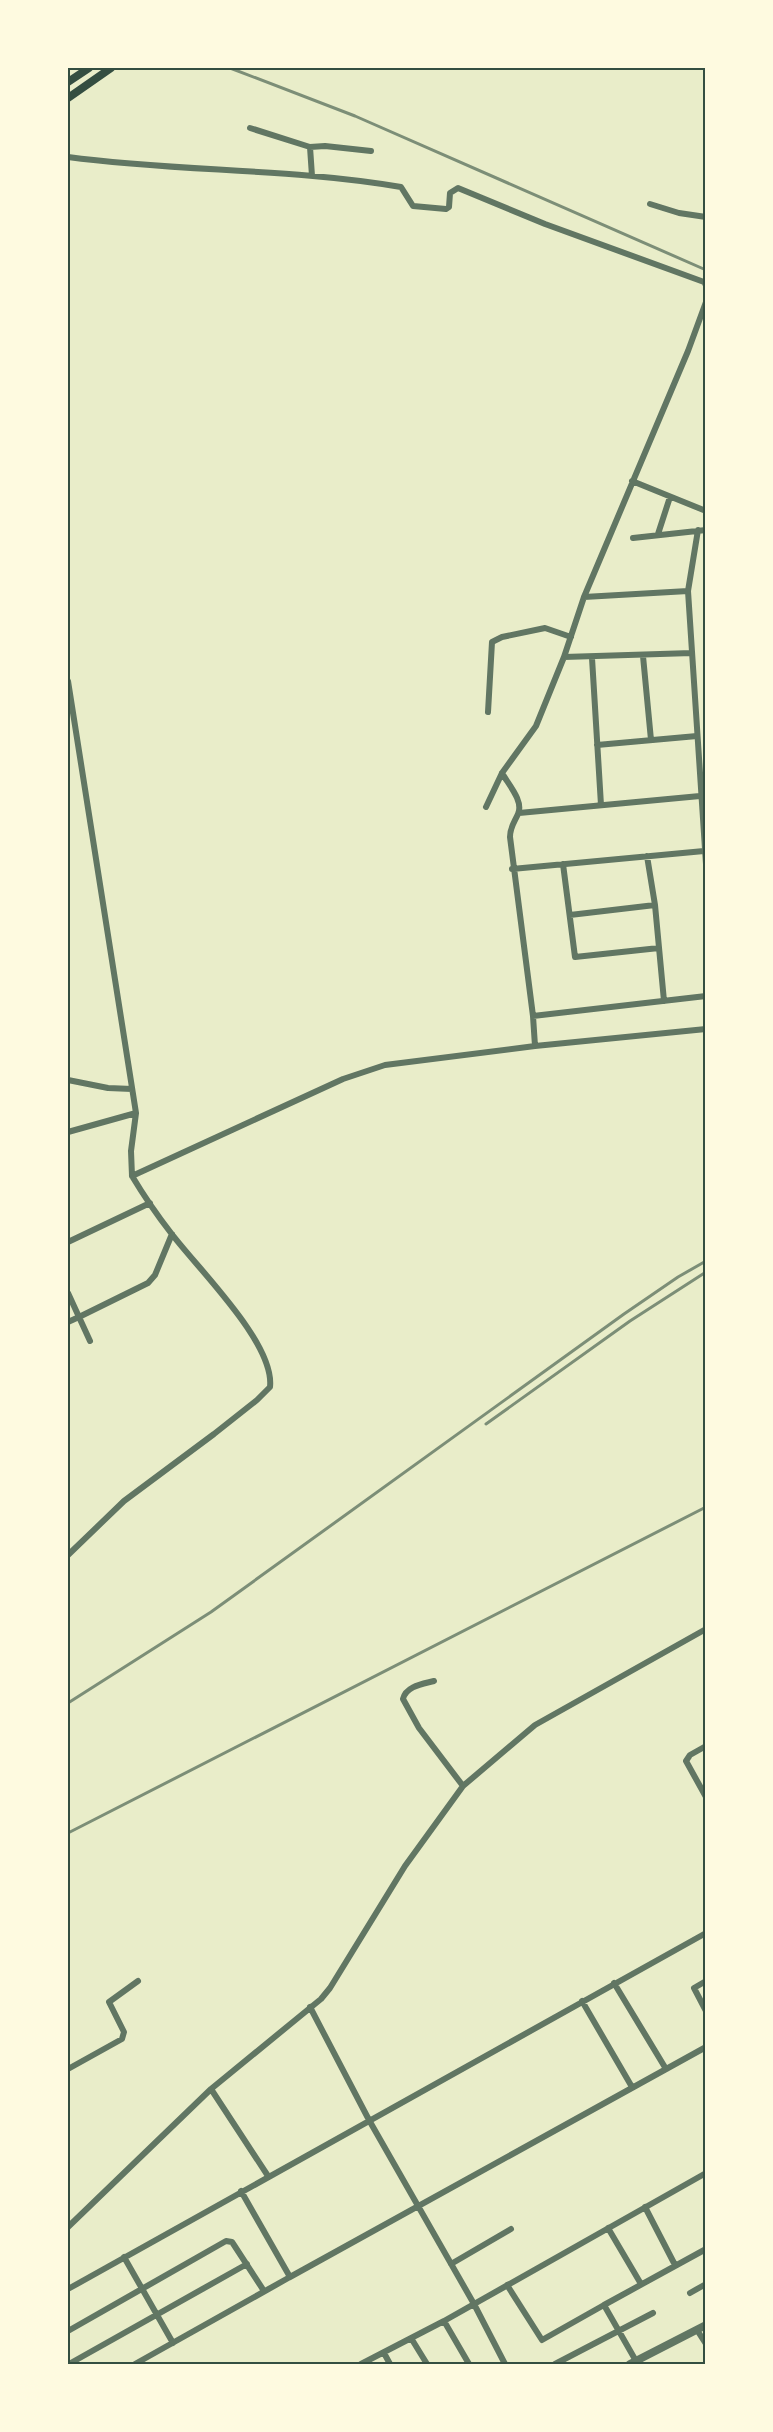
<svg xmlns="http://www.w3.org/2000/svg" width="773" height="2432" viewBox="0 0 773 2432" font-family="'Open Sans',sans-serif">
  <rect width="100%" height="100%" fill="#e9edc9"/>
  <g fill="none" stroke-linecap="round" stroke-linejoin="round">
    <path stroke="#617663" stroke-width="6" d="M250,128L310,147
      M68,157C178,172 291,168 401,187L413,206L446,209L449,207L450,193L458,188L545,224L704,282L706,285
      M312,176L310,147L325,146L371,151
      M650,204L679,213L706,217
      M632,481L706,511
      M698,530L688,591L706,864
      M658,534L670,497
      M633,538L706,530
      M584,597L688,591
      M643,656L651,740
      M564,657L692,653
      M592,658L601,805
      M68,681L136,1113L68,1132
      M488,712L492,642L502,637L545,628L571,637
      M597,745L697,736
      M502,773C508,784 524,801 518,814C514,823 510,827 510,837L533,1016L535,1046
      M486,807L502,773L536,726L564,657L584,597L688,351L706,302
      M519,813L700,796
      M647,856L655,905
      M563,864L575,957L659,948
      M512,869L704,851
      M570,915L655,905L664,1001
      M533,1016L706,996
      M68,1080L108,1088L132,1089
      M136,1113L131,1151L132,1176L343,1079L385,1065L535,1046L706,1029
      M68,1242L150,1203
      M68,1293L79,1317L68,1322
      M90,1341L79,1317L148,1283L155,1275L172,1234
      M68,1555L124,1501L214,1434L257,1400L270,1387C275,1343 197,1268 171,1233C157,1215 144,1196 132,1176
      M434,1681C423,1684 406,1686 403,1699L419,1728L463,1786
      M706,1746L690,1755L686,1761L706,1797
      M706,1981L694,1988L706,2011
      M614,1983L666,2069
      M582,2001L632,2087
      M310,2007L369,2120L474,2304L505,2364
      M68,2069L122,2039L124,2032L109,2002L138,1981
      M211,2089L268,2176
      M645,2207L675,2265
      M68,2227L211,2089L321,1999L330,1988L405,1866L463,1786L535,1725L706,1629
      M608,2228L641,2284
      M124,2257L173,2343
      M451,2264L511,2229
      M290,2277L706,2047
      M507,2285L542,2340L604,2305L636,2361
      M68,2289L706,1933
      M690,2293L706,2284
      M604,2305L706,2249
      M444,2321L469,2364
      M697,2330L706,2344
      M68,2331L226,2241L232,2242L234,2245L264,2291
      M411,2338L427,2364
      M384,2353L390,2364
      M69,2364L247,2264
      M135,2364L290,2277L241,2191
      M361,2364L444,2321L706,2173
      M555,2364L653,2313"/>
    <path stroke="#617663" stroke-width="8" d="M630,2364L706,2325"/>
    <path stroke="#344e41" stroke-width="8" d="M68,82L89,68
      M68,98L111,68"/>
    <path stroke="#7c8e77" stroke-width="3" d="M230,68L355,116L706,270
      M486,1424L630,1321L706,1272
      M68,1703L211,1612L624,1314L678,1277L706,1261
      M68,1833L706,1507"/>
  </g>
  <rect width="773" height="2432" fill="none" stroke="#fefae0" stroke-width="138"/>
  <rect x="69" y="69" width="635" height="2294" fill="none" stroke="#344e41" stroke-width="2"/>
</svg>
